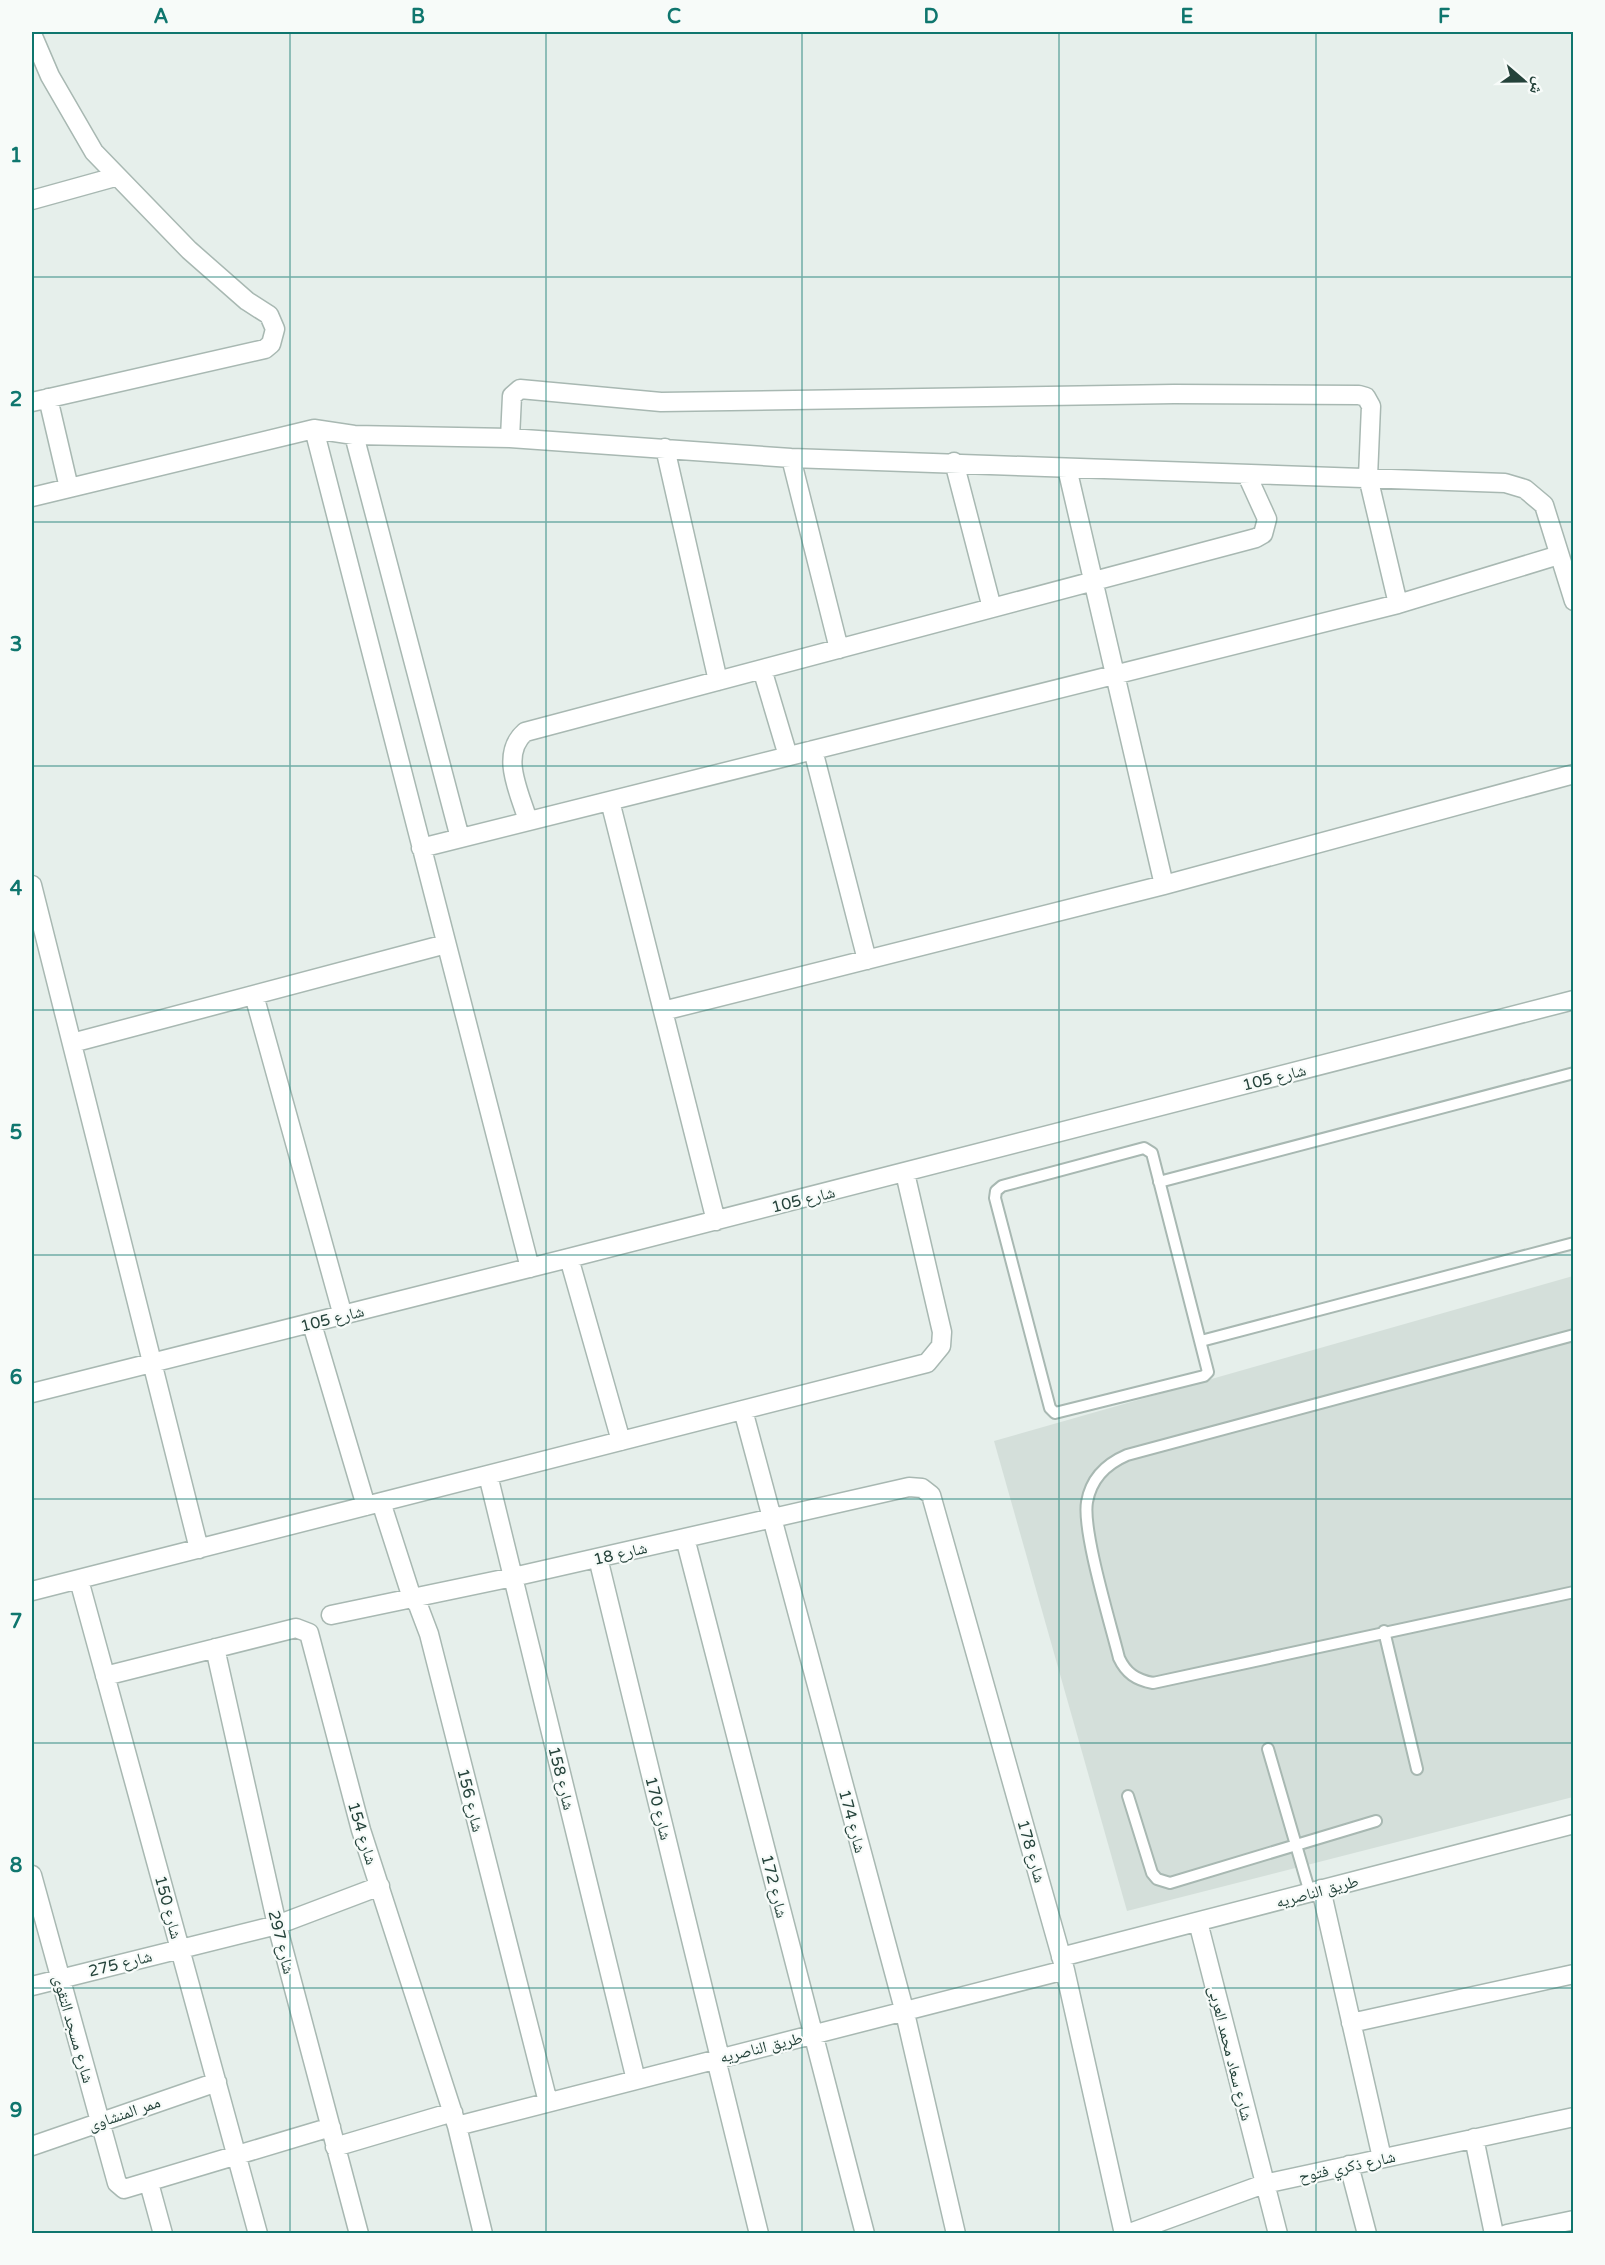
<svg xmlns="http://www.w3.org/2000/svg" width="1605" height="2265" viewBox="0 0 1605 2265" font-family="'Varela Round','Noto Naskh Arabic',sans-serif">
  <rect width="100%" height="100%" fill="#e6efeb"/>
  <path fill="#d4dfda" d="M1573,1276V1797L1127,1911L994,1441Z"/>
  <g fill="none" stroke-linecap="round" stroke-linejoin="round">
    <g stroke="#a8b8b2" stroke-width="14">
      <path id="lane" d="M1144,1148L1152,1153L1208,1372L1204,1376L1055,1413L1050,1408L995,1198L996,1191L1002,1186Z
        M1159,1182L1574,1073
        M1574,1335L1127,1455C1106,1464 1091,1479 1087,1502C1082,1531 1111,1625 1119,1658C1126,1673 1136,1680 1153,1683L1574,1592
        M1201,1341L1574,1243
        M1384,1631L1417,1769
        M1268,1749L1310,1893
        M1128,1796L1152,1873L1157,1879L1170,1883L1376,1821"/>
    </g>
    <g stroke="#a8b8b2" stroke-width="21">
      <path id="street" d="M32,34L50,76L94,152L189,250L247,301L269,315L275,329L271,344L265,349L32,402
        M32,200L115,177
        M48,398L69,488
        M314,429L530,1268
        M354,435L460,838
        M510,438L512,396L520,389L661,402L1174,394L1359,395L1366,397L1371,406L1368,477L1398,604
        M665,448L718,681
        M791,458L839,649
        M954,462L992,608
        M1067,468L1164,885
        M32,497L314,429L354,435L510,438L791,458L1505,483L1525,489L1544,505L1574,601
        M762,669L788,756
        M813,750L867,960
        M610,801L716,1221
        M528,821C520,793 499,755 525,732L1256,538L1263,534L1267,519L1247,475
        M421,848L1398,604L1559,555
        M32,885L199,1549
        M254,995L343,1316
        M663,1011L1164,885L1574,774
        M72,1043L446,944
        M569,1258L621,1441
        M312,1324L366,1506
        M32,1393L569,1258L1574,1000
        M743,1410L905,2013L956,2234
        M488,1475L636,2080
        M381,1502L412,1598L418,1605L429,1634L548,2102
        M685,1538L865,2234
        M598,1558L720,2058
        M79,1580L258,2234
        M32,1591L927,1363L941,1346L942,1332L905,1173
        M331,1615L513,1577L909,1487L922,1488L931,1495L1065,1970L1124,2234
        M215,1648L277,1925L359,2234
        M105,1676L296,1628L309,1633L361,1830L457,2126L483,2234
        M32,1875L117,2183L124,2189L331,2127
        M1321,1889L1382,2158
        M1198,1922L1278,2234
        M1061,1957L1574,1824
        M32,1986L277,1925L380,1886
        M1351,2023L1574,1974
        M716,2059L759,2234
        M457,2126L1065,1970
        M1474,2138L1494,2234
        M32,2146L217,2082
        M335,2147L453,2112
        M1349,2165L1367,2234
        M149,2183L163,2234
        M1127,2234L1264,2184L1574,2117
        M1507,2234L1574,2220"/>
    </g>
    <use href="#lane" stroke="#fff" stroke-width="10"/>
    <use href="#street" stroke="#fff" stroke-width="18"/>
  </g>
  <path fill="none" stroke="#0f766e" stroke-width="1.5" stroke-opacity="0.55" d="M290,32V2234M546,32V2234M802,32V2234M1059,32V2234M1316,32V2234M32,277H1574M32,522H1574M32,766H1574M32,1010H1574M32,1255H1574M32,1499H1574M32,1743H1574M32,1988H1574"/>
  <g text-anchor="middle" stroke-width="4.5" stroke-linejoin="round" paint-order="stroke">
    <g font-size="16" fill="#24423a" stroke="#f7fbf9">
      <text transform="translate(1274 1077) rotate(-14)" y="6">شارع 105</text>
      <text transform="translate(803 1199) rotate(-14)" y="6">شارع 105</text>
      <text transform="translate(332 1318) rotate(-14)" y="6">شارع 105</text>
      <text transform="translate(620 1553) rotate(-13)" y="6">شارع 18</text>
      <text transform="translate(562 1778) rotate(76)" y="6">شارع 158</text>
      <text transform="translate(471 1800) rotate(76)" y="6">شارع 156</text>
      <text transform="translate(659 1808) rotate(76)" y="6">شارع 170</text>
      <text transform="translate(853 1821) rotate(75)" y="6">شارع 174</text>
      <text transform="translate(363 1833) rotate(73)" y="6">شارع 154</text>
      <text transform="translate(1032 1851) rotate(74)" y="6">شارع 178</text>
      <text transform="translate(775 1886) rotate(76)" y="6">شارع 172</text>
      <text transform="translate(1317 1891) rotate(-15)" y="6">طريق الناصريه</text>
      <text transform="translate(169 1907) rotate(75)" y="6">شارع 150</text>
      <text transform="translate(282 1942) rotate(76)" y="6">شارع 297</text>
      <text transform="translate(120 1963) rotate(-14)" y="6">شارع 275</text>
      <text transform="translate(74 2029) rotate(74)" y="6">شارع مسجد التقوى</text>
      <text transform="translate(761 2047) rotate(-14)" y="6">طريق الناصريه</text>
      <text transform="translate(1231 2053) rotate(76)" y="6">شارع سعاد محمد العربى</text>
      <text transform="translate(124 2113) rotate(-19)" y="6">ممر المنشاوى</text>
      <text transform="translate(1347 2166) rotate(-12)" y="6">شارع ذكري فتوح</text>
    </g>
  </g>
  <rect width="1605" height="2265" fill="none" stroke="#f7fbf9" stroke-width="66"/>
  <g transform="translate(1524 81) rotate(110)" stroke="#f7fbf9" stroke-width="4.5" paint-order="stroke">
  <path d="M0-4.5L10 22L0 15L-10 22Z" fill="#24423a"/>
  <text y="-9" font-size="16" font-weight="bold" text-anchor="middle" fill="#24423a">ش</text>
  </g>
  <rect x="33" y="33" width="1539" height="2199" fill="none" stroke="#0f766e" stroke-width="2"/>
  <g font-size="20" text-anchor="middle" font-weight="bold" fill="#0f766e">
    <text x="161" y="23">A</text>
    <text x="418" y="23">B</text>
    <text x="674" y="23">C</text>
    <text x="931" y="23">D</text>
    <text x="1187" y="23">E</text>
    <text x="1444" y="23">F</text>
    <text x="16" y="162">1</text>
    <text x="16" y="406">2</text>
    <text x="16" y="651">3</text>
    <text x="16" y="895">4</text>
    <text x="16" y="1139">5</text>
    <text x="16" y="1384">6</text>
    <text x="16" y="1628">7</text>
    <text x="16" y="1872">8</text>
    <text x="16" y="2117">9</text>
  </g>
</svg>
